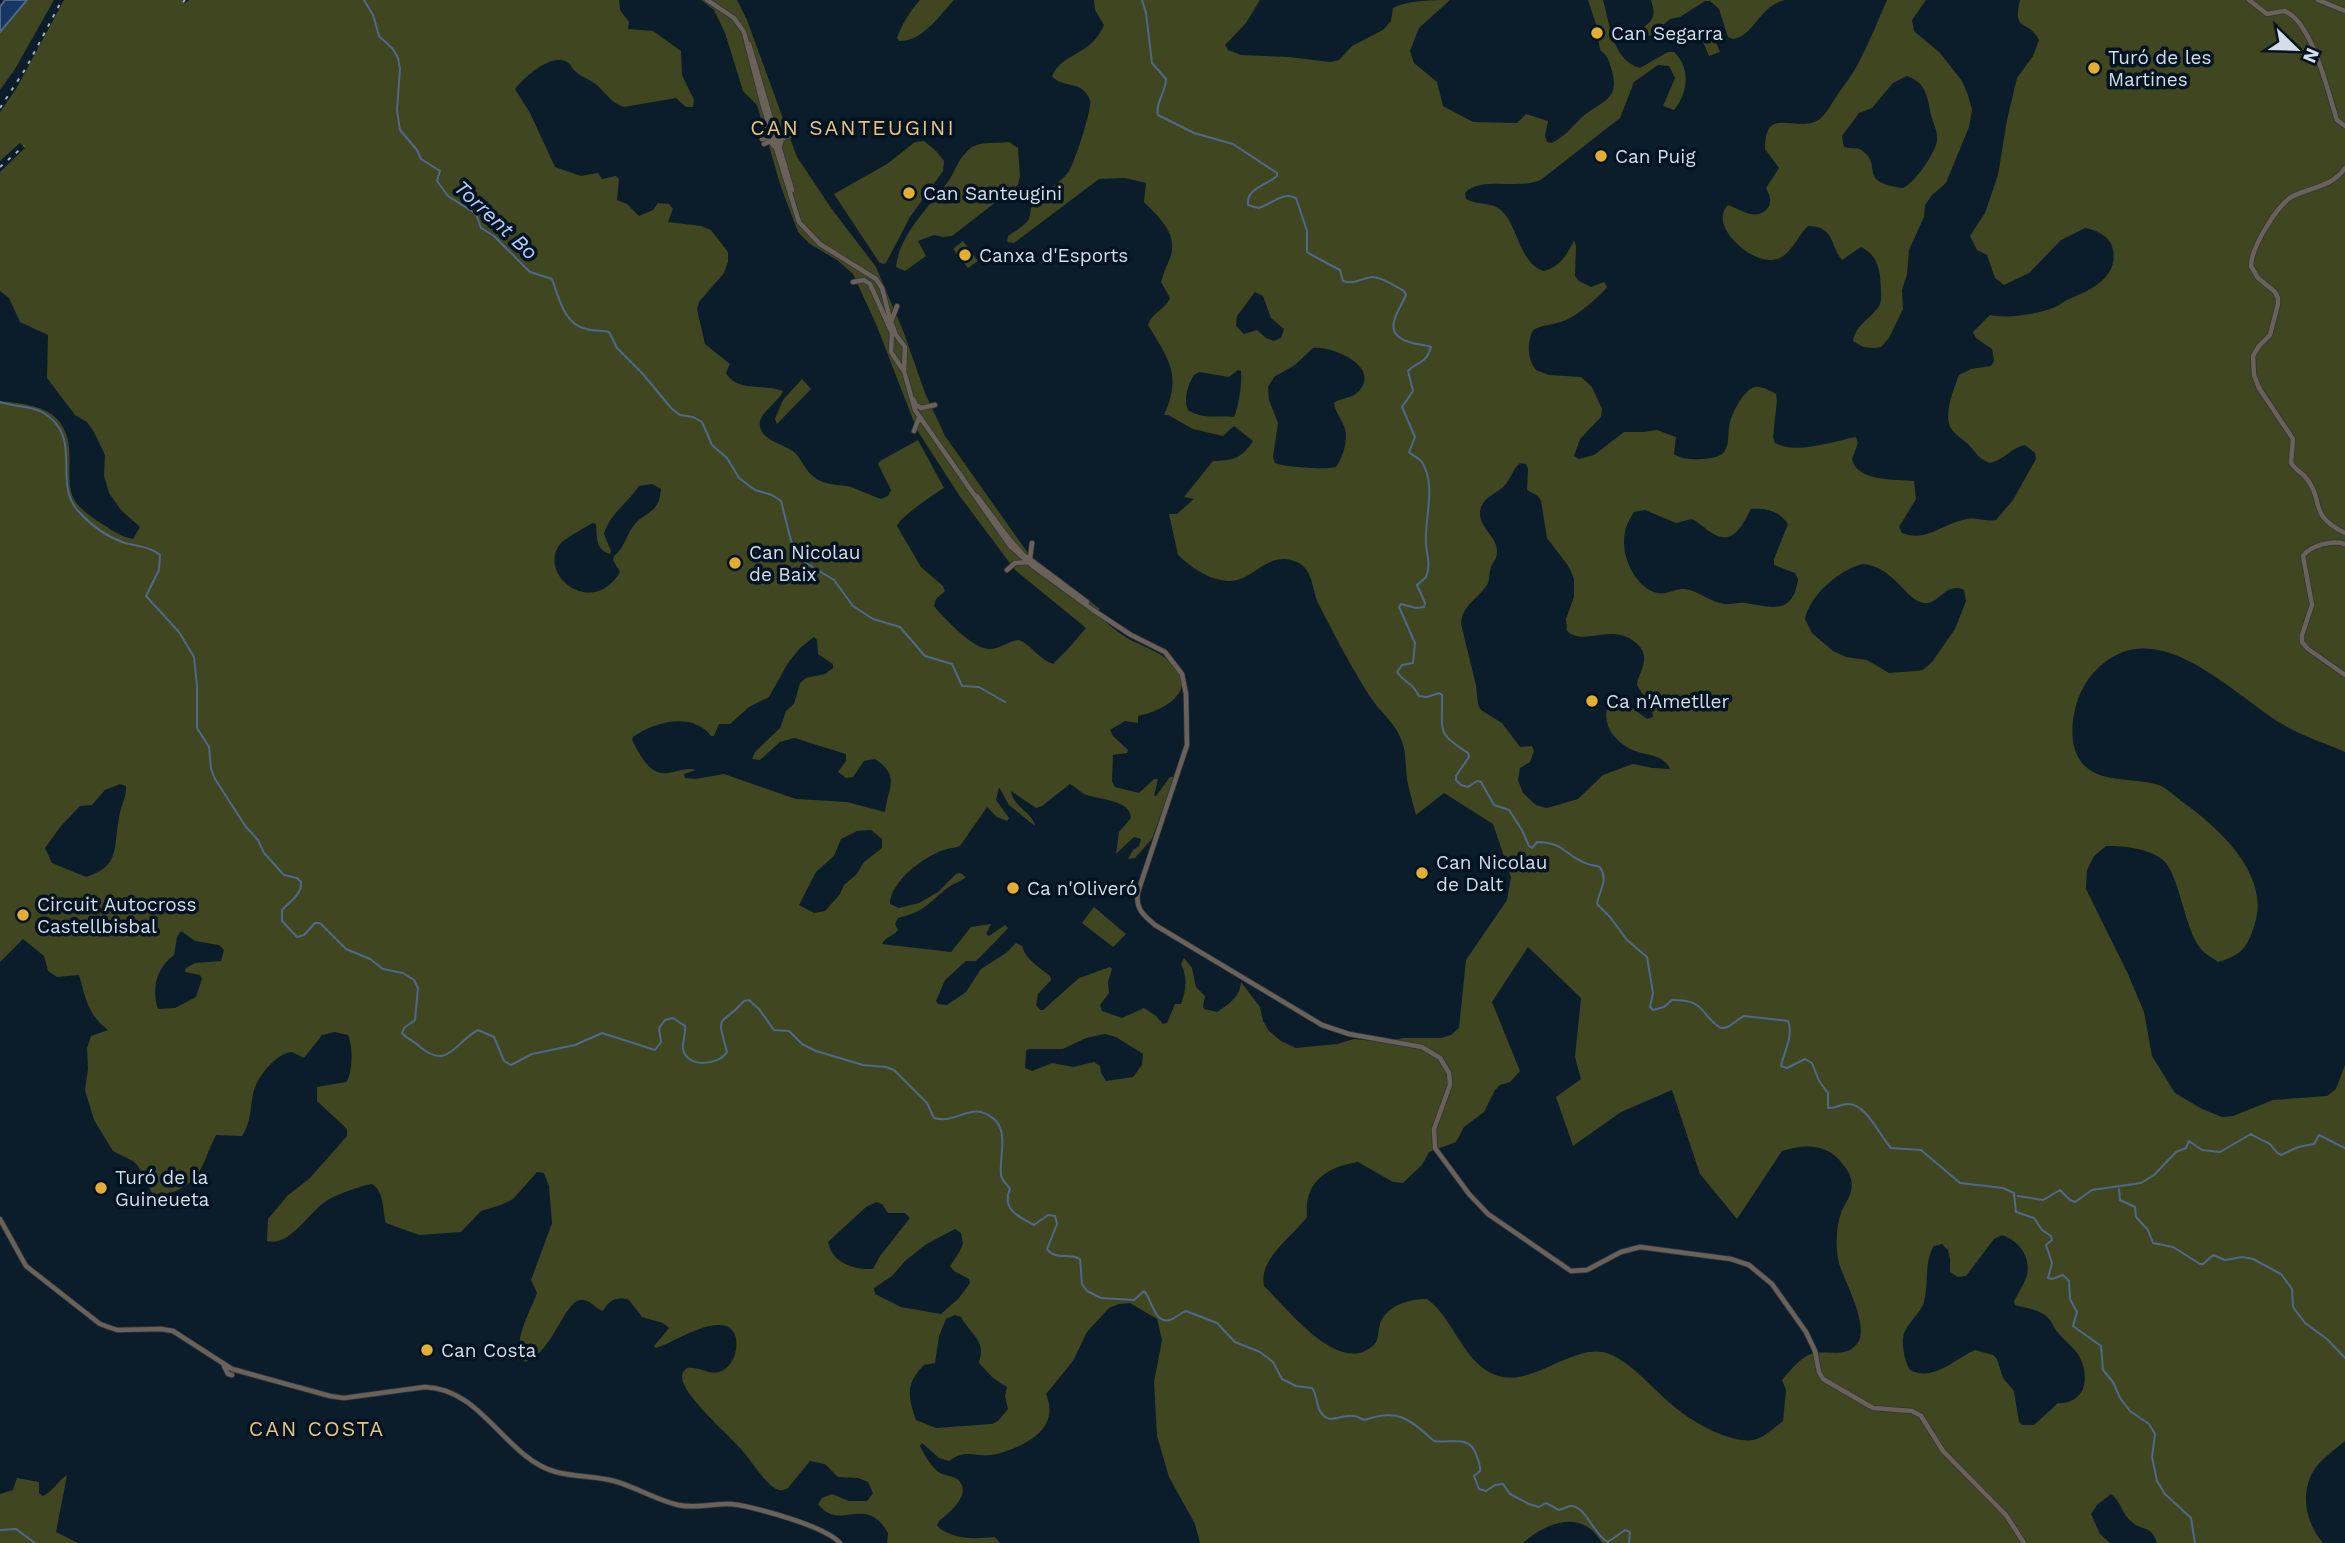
<svg xmlns="http://www.w3.org/2000/svg" width="2345" height="1543" viewBox="0 0 2345 1543" font-family="'Work Sans',sans-serif">
  <rect width="100%" height="100%" fill="#0b1d2a"/>
  <path fill="#3f4620" fill-rule="evenodd" d="M27,0H54L15,69L0,90V32Z
    M64,0H182L185,3L189,0H619L620,10L629,22L628,29L653,31L681,51L682,75L694,100L693,107H686L676,98L624,107C613,104 606,94 599,87C592,80 583,78 576,72C572,69 571,63 565,61C548,55 524,78 515,89L530,113L555,167L581,176L598,173L602,179L616,176L619,179L617,200L627,204L639,216L653,210L658,203L669,204L673,209L668,222L701,226L711,230L728,252V262L724,273L699,302L697,309L705,344L730,364L726,373C738,393 764,383 783,391C779,402 757,414 760,426C762,441 785,444 794,452C802,459 805,471 814,477C826,486 838,484 851,487C861,491 870,495 881,499L888,496L891,490L878,464L880,461L918,440L944,488C933,495 901,516 897,526L921,567L943,586L945,591L936,599L934,606C944,618 975,652 992,649C1001,648 1009,641 1019,640C1032,645 1038,659 1053,664L1068,649L1086,628L1015,570L959,495L917,430L876,324L853,274L837,260L810,244L798,232L781,187L757,105L743,91L725,33L714,10L701,0H737L747,20L797,157L831,208L876,267L904,333L925,393L945,436L1030,556L1100,609L1096,614C1106,622 1116,631 1127,638C1142,646 1158,651 1171,662C1201,690 1164,711 1138,716V723L1125,721L1110,730L1113,736L1128,750L1127,753L1113,755L1112,781L1115,787L1139,793L1154,779H1158L1154,796H1156L1170,777H1174L1152,839L1135,858L1128,859L1133,850L1139,846L1141,839L1134,837L1116,854L1119,832L1131,818C1130,799 1098,800 1084,794C1079,791 1076,787 1070,784L1042,806L1036,808L1011,791C1013,807 1032,812 1035,826L1009,805L999,787L996,800L1009,818L1007,821L997,817L987,807L960,846C955,848 949,848 944,850C924,856 890,882 890,904L899,908L919,903L938,892L956,874L960,873L966,877C960,882 952,884 946,889C927,905 923,912 898,918L895,924L898,930C894,936 885,937 882,944L951,952L971,927L991,924L986,934L989,936L1005,925L1008,928C998,939 987,950 976,961H966L945,980L936,1001L938,1004L947,1005L966,992L981,969L1006,953L1016,943L1022,946C1026,960 1039,967 1050,976L1051,980L1038,994L1036,1005L1040,1010H1043L1079,978L1110,967L1112,969L1108,982L1109,993L1100,1005L1102,1011L1122,1018L1144,1008L1156,1016L1163,1024L1167,1023L1175,1004H1181C1186,990 1188,978 1181,964L1184,958L1192,968L1196,987L1205,996L1203,1006L1204,1009L1217,1012C1229,1004 1240,997 1241,982L1260,1007L1263,1021L1269,1031L1281,1041L1296,1048L1337,1044L1354,1039L1387,1042L1403,1038H1441L1451,1035L1459,1028L1466,960L1507,900L1511,877L1493,824L1444,793L1416,815C1413,803 1409,791 1407,779C1405,764 1407,751 1400,737C1394,722 1380,712 1371,698C1352,669 1335,636 1319,605C1311,589 1314,567 1294,561C1273,554 1262,568 1245,577C1222,589 1195,571 1178,555L1169,514H1177L1194,499L1184,497L1213,461C1233,461 1242,458 1253,441L1234,426L1223,436L1193,429L1168,415H1164C1182,375 1169,360 1148,325C1152,312 1165,310 1170,298L1161,282C1163,273 1168,264 1171,255C1177,233 1159,217 1144,202L1146,183L1125,178L1099,179L1014,243L1007,242L1008,236C1015,231 1025,226 1029,219C1031,214 1030,208 1033,204C1043,192 1060,184 1069,171C1074,164 1093,107 1090,100C1082,79 1062,89 1052,76C1063,52 1091,56 1104,25L1095,10L1094,0H1260L1246,23L1225,45L1228,50L1241,55L1289,57L1330,62L1339,60L1352,46L1383,30L1391,21L1393,8C1408,0 1432,0 1450,0L1419,28L1410,51L1414,63L1437,82L1443,106L1473,122L1517,123L1526,114L1548,121L1545,136L1547,142L1552,143C1564,137 1572,127 1581,118C1600,101 1622,101 1611,68C1609,60 1607,55 1600,50L1596,24L1588,0H1603C1610,24 1612,60 1640,68L1668,52H1674C1691,68 1688,93 1674,110L1663,106L1675,78L1669,66L1658,65L1634,82L1620,118L1542,179C1523,191 1480,175 1465,193L1466,199C1478,206 1493,201 1503,212C1519,230 1519,261 1543,271C1559,268 1568,254 1574,240L1576,246L1575,276L1579,281L1591,287L1604,282L1607,287C1601,296 1576,316 1566,320C1555,325 1544,324 1533,330C1527,343 1527,359 1536,370L1549,375L1581,377L1592,387L1602,409L1601,417L1580,439L1574,456L1579,459L1594,455L1624,432H1644L1657,430L1676,437L1674,454C1682,459 1691,460 1701,459C1707,459 1717,458 1722,454C1731,446 1727,432 1730,422C1733,412 1744,389 1755,387C1762,386 1770,391 1776,394L1777,400L1773,437L1775,443C1796,455 1833,441 1856,437L1858,443L1852,459C1857,482 1895,479 1914,481L1916,499L1899,527L1902,533C1926,543 1943,523 1967,519C1976,517 1986,522 1996,520L2013,500L2036,459L2035,453L2025,445C2012,447 2004,460 1990,463C1979,459 1977,454 1969,445C1964,440 1957,436 1952,430C1942,417 1954,388 1959,375L1971,369L1991,366L1994,361L1992,349L1976,338L1973,332L1990,315C2008,319 2038,314 2055,307C2060,305 2064,301 2069,299C2090,290 2118,278 2113,250C2111,237 2097,230 2085,228L2061,240L2029,273L2004,285L1995,278L1987,255L1977,250L1970,236L1985,213L1998,175L2007,120L2017,78L2033,56L2039,40C2028,18 2012,34 2020,0H2345V752C2327,744 2308,738 2291,729C2238,702 2157,604 2094,672C2078,690 2070,717 2073,741C2081,788 2126,775 2159,785C2167,788 2177,798 2184,803C2219,828 2270,875 2255,923C2248,946 2243,955 2218,962C2213,958 2205,954 2201,949C2184,929 2180,875 2163,860C2148,848 2124,846 2106,846L2094,856L2087,870L2086,889L2128,974L2144,1012L2152,1056L2175,1093L2202,1109L2222,1117L2233,1116L2273,1100L2327,1096L2336,1089L2345,1065V1441C2336,1449 2324,1457 2316,1467C2299,1491 2305,1522 2323,1543H2157C2151,1524 2143,1532 2132,1522C2122,1515 2121,1501 2111,1494L2097,1505L2091,1514L2100,1534L2110,1543H1602C1582,1508 1547,1522 1523,1543H1200L1195,1524L1169,1477L1157,1436L1154,1382L1162,1340L1157,1319L1130,1303L1119,1304L1109,1308L1087,1332L1073,1361L1046,1394C1061,1429 1025,1446 997,1454C978,1459 967,1447 949,1461L939,1458L922,1443L920,1446C923,1453 930,1464 936,1470C942,1476 951,1475 957,1479C974,1493 949,1513 939,1521L937,1525L939,1528C957,1540 974,1539 995,1537L1000,1543H887L888,1533C865,1493 840,1533 818,1504L822,1498L832,1494L849,1501H867L873,1493L868,1482L858,1478L838,1477L825,1464L810,1461L788,1488C782,1491 779,1491 773,1487C764,1481 749,1458 741,1449C728,1434 683,1396 682,1377C682,1372 684,1371 687,1368C699,1366 709,1375 719,1372C739,1367 746,1323 718,1325C699,1325 674,1342 656,1348L654,1346L669,1328L663,1323L642,1317L629,1300C617,1296 609,1300 603,1311C595,1308 591,1301 584,1300C565,1295 555,1352 525,1362L520,1358C515,1336 530,1312 537,1293L531,1280L552,1223L549,1186L544,1173L537,1172L513,1199L501,1205L481,1211L461,1232L419,1235L386,1223C382,1210 385,1192 372,1184C360,1186 334,1195 325,1202C308,1213 290,1247 267,1241L268,1219L274,1212L287,1196L310,1178L347,1136V1129L317,1101V1087L346,1082C353,1074 353,1044 348,1035L335,1032L322,1035L304,1058L292,1052C276,1053 256,1078 253,1094C250,1109 251,1123 242,1136L216,1135C199,1169 204,1182 163,1196L152,1193L138,1166L133,1161L113,1151L94,1120L85,1090L88,1069L87,1048L91,1036L108,1030C88,1015 86,999 79,975L57,977L48,971L44,956L23,939L0,962V401C18,403 43,405 56,418C81,443 61,479 75,501C81,510 94,519 104,525C113,531 122,537 133,539L140,527L121,510L109,493L104,476L105,455L94,432L87,422L75,415L47,378L48,335L20,322L9,298L0,291V172L25,148L20,143L0,161V112L16,89ZM1255,292L1263,296L1271,318L1284,329L1281,338L1274,341L1266,338L1257,330L1244,334L1236,326L1237,316ZM1313,348C1332,346 1381,366 1359,391C1352,399 1342,397 1334,403C1335,412 1342,419 1345,429C1348,441 1343,457 1336,467C1325,470 1285,467 1275,463L1273,457L1278,423L1269,400L1268,387L1274,377L1295,365ZM1238,370L1241,371C1242,385 1239,405 1234,417C1217,415 1203,420 1188,410C1183,400 1188,384 1194,375L1199,372L1229,377ZM1520,463L1526,464L1528,469L1527,490L1538,496L1541,501L1547,538L1569,567L1574,579V597L1566,619L1567,631C1585,647 1611,622 1636,643C1641,647 1644,652 1644,657C1645,667 1638,675 1637,685L1652,710L1653,717L1647,719L1628,705L1609,702C1601,722 1611,738 1630,749C1644,756 1663,753 1670,769L1653,768L1633,764L1603,775L1578,799L1547,808L1536,805L1523,793L1518,780L1520,768L1530,762L1534,751L1532,746L1520,747L1502,723L1481,710L1478,704L1476,685L1461,624C1462,604 1480,598 1488,583C1490,578 1489,572 1491,567C1493,562 1497,559 1497,552C1498,535 1475,527 1481,507C1486,495 1497,494 1505,485C1511,478 1513,469 1520,463ZM652,484L661,489C660,495 660,501 656,506C652,513 641,516 635,524C626,534 625,548 614,556L613,560L620,572C592,620 535,573 561,543C563,540 587,526 593,523L596,524C597,536 595,550 610,554L611,551L604,534C610,513 628,503 639,486ZM1751,509C1766,508 1779,511 1788,524L1774,559V565L1795,573L1798,579C1793,616 1771,607 1745,603C1738,602 1731,605 1724,604C1710,602 1698,590 1684,589C1675,588 1667,595 1658,593C1634,588 1620,554 1625,532C1626,525 1630,519 1634,512L1645,510L1676,523L1692,519C1700,523 1705,529 1712,533C1733,547 1743,524 1751,509ZM1863,564C1895,567 1906,601 1924,603C1939,605 1946,581 1964,590L1966,601L1955,629L1932,662L1923,670L1916,671L1889,673L1867,660L1846,657L1833,651L1812,633L1805,619C1810,595 1840,569 1863,564ZM814,637L817,640L818,654L833,664V668L825,674L806,678L800,683L794,704L786,711L780,728L755,752L752,759L760,760L780,742L794,738L846,754V761L838,772L846,778L853,777L864,761L875,759C901,777 888,786 885,812L847,802L796,799L724,774L695,779L685,778L684,774L696,770C685,767 678,772 668,773C649,776 639,753 632,740L633,737C653,722 693,711 711,736H714L719,724H730L749,707L769,697L788,663L800,648ZM120,784L126,786V790C125,800 120,808 119,818C113,847 121,866 86,877L52,863L45,848L61,826L80,806L92,805L105,790ZM871,830L882,839V848L864,862L856,875L844,885L840,894L825,911L814,913L799,905L816,872L834,856L841,839L857,831ZM181,931L195,941L219,945L224,950L221,961L195,963L186,968L185,972L200,975L202,979L196,997L175,1008L158,1009C151,989 157,967 174,955L177,937ZM1528,947L1581,998L1575,1057L1581,1079L1556,1097L1573,1146L1621,1112L1672,1090L1700,1174L1737,1219L1782,1151C1806,1143 1830,1144 1844,1166C1850,1173 1853,1181 1851,1191C1850,1197 1845,1204 1842,1210C1836,1226 1835,1246 1839,1263C1844,1281 1872,1329 1856,1345C1845,1357 1829,1351 1815,1353C1802,1355 1790,1371 1782,1380L1786,1390L1783,1421C1775,1427 1766,1436 1757,1439C1745,1443 1731,1438 1720,1434C1698,1425 1679,1412 1662,1396C1646,1381 1632,1365 1612,1355C1575,1337 1529,1395 1489,1372C1461,1356 1453,1318 1427,1299C1410,1299 1390,1304 1381,1321C1378,1328 1379,1336 1376,1342C1373,1347 1367,1350 1363,1352C1329,1364 1285,1306 1264,1286C1258,1259 1293,1236 1307,1217C1304,1182 1326,1167 1358,1162L1393,1182L1403,1183L1422,1165L1429,1152L1456,1142L1464,1127L1484,1112L1495,1090L1500,1085L1510,1082L1520,1071L1492,1002ZM1105,1034L1116,1037L1143,1054L1142,1065L1133,1077L1106,1081L1101,1073L1100,1066L1094,1062L1073,1067L1052,1063L1032,1071L1025,1068L1026,1051L1029,1049H1063L1086,1038ZM876,1202L882,1204L888,1213H905L910,1218L880,1256L873,1269C854,1270 832,1263 828,1242L866,1207ZM955,1229L961,1233L963,1243L960,1251L950,1266L954,1271L969,1279L970,1283L959,1298L941,1314L901,1307L875,1294L874,1288L892,1276L905,1261L925,1245ZM2002,1235C2019,1241 2031,1256 2027,1275C2025,1283 2018,1293 2014,1301L2015,1305C2025,1308 2038,1309 2046,1316C2052,1320 2054,1329 2059,1334C2065,1341 2073,1347 2078,1354C2085,1365 2089,1386 2078,1396C2073,1401 2065,1404 2058,1403L2034,1425H2022L2019,1422L2014,1391L2003,1378L1997,1359L1993,1355L1975,1350C1955,1359 1933,1382 1910,1370C1905,1363 1902,1347 1903,1338C1904,1326 1918,1316 1923,1305C1930,1285 1923,1263 1934,1246L1942,1244L1948,1250L1950,1259V1272L1958,1277L1966,1276L1994,1239ZM955,1315L961,1317C966,1328 982,1339 981,1352C981,1356 979,1360 979,1363L993,1378L1007,1387L1005,1396L1008,1409L998,1421L992,1424L936,1428L916,1420C908,1397 905,1384 924,1365L935,1363L939,1336L946,1319Z
    M920,0H954C940,15 922,42 899,41L897,38C902,24 910,11 920,0Z
    M1651,0H1785C1760,5 1754,36 1733,39L1728,37L1719,9L1710,1H1705L1680,17L1670,19L1652,35L1641,38L1640,30C1654,20 1656,16 1651,0Z
    M1887,0H1926L1912,20L1914,31L1940,53L1962,81L1968,95L1972,110L1969,127L1946,183L1932,195L1925,205L1924,217L1909,250L1907,274L1902,290L1903,309L1889,338L1881,347L1875,348L1863,347L1853,341C1856,324 1870,320 1879,306C1882,301 1881,295 1881,290C1880,271 1879,256 1861,247L1842,260C1830,246 1835,226 1808,226C1798,235 1792,254 1777,259C1753,267 1707,225 1728,205C1740,209 1755,221 1766,210C1773,203 1770,196 1766,188L1779,168L1765,149C1765,103 1797,135 1820,119C1827,113 1831,104 1836,97C1844,85 1854,73 1860,60C1870,41 1878,20 1887,0ZM1907,76C1927,83 1927,97 1931,115C1933,124 1938,130 1937,141C1935,153 1915,183 1903,188C1855,182 1885,165 1861,150C1857,147 1850,149 1844,147L1842,136L1859,113L1872,108L1893,83Z
    M1709,26L1720,52L1709,56L1698,30Z
    M924,141L936,151L944,161L943,171L910,217L886,263L883,264L879,262L834,194L887,164L915,142Z
    M1009,142L1018,148L1020,176L1018,185L952,236L943,237L934,235L918,241L926,256L905,271L896,267C899,235 929,207 947,183C956,171 958,157 972,147C982,141 997,144 1009,142Z
    M963,241L978,261L968,268L953,249Z
    M802,379L811,389L777,424L775,419L783,400Z
    M1094,907L1126,934L1113,947L1082,923Z
    M67,1475L56,1532L78,1543H0V1494L13,1490L17,1478L39,1482V1493L43,1496C50,1494 59,1480 67,1475Z"/>
  <path fill="#163763" stroke="#4f698b" stroke-width="2" d="M5,0H27L0,32V7Z"/>
  <g fill="none" stroke-linecap="round" stroke-linejoin="round">
    <path stroke="#4f698b" stroke-width="2" d="M364,0L373,15L379,36L393,49L398,58L400,69L397,110L400,130L417,150L421,159L440,171L437,181L448,196L476,214L481,228L494,236L530,272L552,279C559,298 564,324 586,329C593,331 601,330 609,332L617,348L642,373L672,409L680,415L693,417L702,422L712,445L727,458L739,478L755,490L772,495L781,501L791,541L806,563L834,580L853,606L873,619L900,627L925,656L952,664L962,686L979,687L1005,702
      M1142,0L1146,13L1152,63L1166,79C1166,92 1155,103 1158,115L1194,133L1233,144L1277,173V176C1266,186 1246,188 1248,205L1258,208C1272,205 1281,191 1296,198L1307,231V252L1310,254L1340,270L1343,281C1356,285 1360,278 1372,277C1382,277 1395,286 1404,291L1406,295C1399,311 1380,333 1409,342C1417,345 1424,344 1431,347C1426,365 1417,361 1408,371L1413,391L1402,407L1415,437L1409,452C1413,456 1419,458 1422,462C1437,487 1424,518 1426,544C1427,557 1431,565 1426,577L1417,585L1425,603L1424,607L1416,608L1401,604L1399,607L1415,643L1413,663L1402,665L1397,672C1405,684 1412,681 1419,696L1427,697L1439,693L1442,695C1443,732 1435,732 1468,753L1469,757L1456,776V780L1461,785L1468,787L1477,781L1481,782L1494,805L1509,810L1522,830L1529,846L1532,848L1537,842C1565,843 1562,853 1583,862C1588,865 1594,865 1600,867C1609,881 1599,890 1597,904L1610,917L1627,940L1647,957L1653,993L1650,1007L1653,1010L1664,1007L1672,1000C1707,999 1700,1016 1721,1028C1730,1029 1735,1020 1744,1016L1788,1021C1794,1036 1784,1051 1781,1066L1787,1068L1805,1059L1812,1063L1819,1081L1828,1093V1108C1836,1109 1841,1103 1849,1104C1867,1105 1879,1135 1891,1148L1921,1150L1960,1183L2003,1188L2014,1193L2016,1212L2034,1218L2042,1230L2051,1236L2052,1240L2046,1245L2052,1263L2048,1278L2052,1279L2063,1275L2069,1281L2070,1299L2077,1312L2073,1326L2101,1346L2103,1370L2113,1382L2120,1398L2130,1411L2149,1424L2155,1434L2152,1457L2157,1481L2165,1494L2191,1518L2195,1543
      M0,402C13,407 30,405 42,412C86,437 50,483 80,513C92,526 107,537 125,543C137,546 151,547 160,555L159,570L146,596L179,632L194,657L197,686V728L209,747L211,769L215,779L246,827L258,840L264,853L284,875L297,878L301,882C302,895 290,901 282,910V921L297,937L304,935L315,923H320L346,949L370,959L383,969L403,973L414,980L418,988L415,1020L404,1028L402,1033C407,1039 414,1041 419,1046C448,1071 454,1043 478,1030L494,1037L504,1061L511,1065L532,1054L575,1045L602,1033L655,1050L661,1042L659,1028L665,1020L673,1018L685,1026C686,1034 682,1042 683,1049C687,1069 719,1065 727,1052C715,1010 721,1028 744,1001L749,1000L759,1009L774,1030L789,1031L802,1044L816,1051L863,1065L886,1067L894,1070L927,1103L934,1118C959,1125 972,1098 996,1121C1008,1134 999,1159 1001,1175C1002,1181 1007,1184 1010,1189C1001,1209 1019,1217 1034,1225L1048,1215L1055,1216L1057,1224L1047,1249C1056,1261 1069,1252 1080,1259L1082,1284L1087,1291L1101,1298L1134,1300L1144,1291C1152,1299 1154,1324 1170,1320C1176,1318 1180,1313 1186,1311L1217,1323L1235,1342L1260,1352L1273,1362L1282,1379L1296,1386L1312,1388C1317,1395 1316,1401 1319,1409C1327,1428 1341,1413 1354,1416C1358,1416 1361,1419 1364,1420C1399,1408 1409,1419 1434,1441C1450,1444 1469,1434 1476,1454C1478,1461 1481,1464 1480,1471L1474,1476L1479,1489L1486,1491L1495,1485L1503,1484L1510,1494L1529,1504L1539,1507L1546,1503L1559,1510C1563,1509 1566,1507 1570,1506C1585,1504 1595,1537 1608,1542L1625,1530L1630,1532L1629,1543
      M2119,1189L2120,1200L2135,1207L2136,1217L2148,1230L2153,1243L2173,1247L2200,1264H2203L2213,1255L2225,1260L2242,1257L2253,1259L2281,1274L2292,1289L2293,1307L2305,1323L2327,1339L2345,1358
      M2018,1196L2043,1200L2060,1190L2070,1200L2075,1202L2092,1190L2141,1183L2154,1175L2176,1152L2186,1148L2189,1141L2202,1150L2220,1152L2251,1134C2255,1137 2268,1143 2270,1144C2275,1149 2274,1152 2281,1155L2298,1147L2314,1144L2319,1135L2345,1148
      M0,1530L16,1529L35,1543"/>
    <g stroke="#2e3641" stroke-width="6">
      <path id="secondary" d="M707,0L734,18L744,32L763,106L799,222L820,244L876,279L882,288L890,319
        M2249,0L2267,14L2284,11C2312,20 2328,93 2337,120L2345,126
        M2318,0L2345,11
        M749,44L792,190
        M775,127L781,133L790,131
        M762,139L768,137L770,131
        M764,144L770,141L774,146
        M780,146L782,139L791,135
        M2345,168C2332,187 2312,187 2293,196C2277,205 2251,248 2251,266L2258,278L2275,292L2278,298V304L2270,335L2259,346L2253,356L2254,375L2259,388L2293,439L2291,463C2295,470 2302,472 2307,479C2325,502 2307,514 2345,533
        M853,282L864,280L870,284L892,333
        M897,306L891,322L896,335L905,347L904,371L915,410L1010,546L1034,567L1093,610L1131,635L1165,652L1182,674L1186,694L1187,745L1138,892C1135,908 1143,915 1155,925L1322,1025L1349,1034L1422,1047L1440,1058L1449,1073L1450,1085L1434,1129L1435,1148L1469,1194L1488,1214L1571,1271L1587,1270L1621,1252L1640,1247L1731,1259L1749,1265L1772,1284L1806,1332L1815,1351L1819,1372L1823,1379L1873,1408L1912,1411L1921,1416L1943,1451L2006,1515L2024,1543
        M892,331L891,352L903,370
        M913,399L916,405L921,408L935,405
        M914,431L919,418
        M977,496L1010,540L1028,560
        M2345,544C2332,540 2311,545 2303,556L2312,605L2302,635V642L2308,649L2345,675
        M1027,557L1087,602
        M1030,558L1032,543
        M1007,570L1015,563L1028,562
        M0,1219L26,1266L100,1324L117,1330L161,1329L173,1331L232,1369L330,1396L344,1398L425,1387C483,1389 505,1458 556,1472C575,1477 595,1476 614,1481C636,1487 656,1500 678,1505C696,1509 713,1503 731,1504C755,1507 825,1526 840,1543
        M224,1366L228,1374L232,1375"/>
    </g>
    <use href="#secondary" stroke="#6a6158" stroke-width="4.5"/>
    <path stroke="#a6b2bd" stroke-width="2" stroke-dasharray="3.5 7" stroke-linecap="butt" d="M183,2L185,0
      M0,108L26,68L62,0
      M0,167L24,146"/>
  </g>
  <g fill="#e4ae35" stroke="#031321" stroke-width="2.5">
    <circle cx="1597" cy="33" r="7"/>
    <circle cx="2094" cy="68" r="7"/>
    <circle cx="1601" cy="156" r="7"/>
    <circle cx="909" cy="193" r="7"/>
    <circle cx="965" cy="255" r="7"/>
    <circle cx="735" cy="563" r="7"/>
    <circle cx="1592" cy="701" r="7"/>
    <circle cx="1422" cy="873" r="7"/>
    <circle cx="1013" cy="888" r="7"/>
    <circle cx="23" cy="915" r="7"/>
    <circle cx="101" cy="1188" r="7"/>
    <circle cx="427" cy="1350" r="7"/>
  </g>
  <g text-anchor="middle" stroke-width="7" stroke-linejoin="round" paint-order="stroke">
    <g font-size="19" fill="#d3dee8" stroke="#031321" text-anchor="start">
      <text x="1611" y="40">Can Segarra</text>
      <text x="2108" y="64">Turó de les<tspan x="2108" dy="22">Martines</tspan></text>
      <text x="1615" y="163">Can Puig</text>
      <text x="923" y="200">Can Santeugini</text>
      <text x="979" y="262">Canxa d'Esports</text>
      <text x="749" y="559">Can Nicolau<tspan x="749" dy="22">de Baix</tspan></text>
      <text x="1606" y="708">Ca n'Ametller</text>
      <text x="1436" y="869">Can Nicolau<tspan x="1436" dy="22">de Dalt</tspan></text>
      <text x="1027" y="895">Ca n'Oliveró</text>
      <text x="37" y="911">Circuit Autocross<tspan x="37" dy="22">Castellbisbal</tspan></text>
      <text x="115" y="1184">Turó de la<tspan x="115" dy="22">Guineueta</tspan></text>
      <text x="441" y="1357">Can Costa</text>
    </g>
    <g font-size="21" letter-spacing="2" fill="#e8c37b" stroke="#031321">
      <text x="853" y="135">CAN SANTEUGINI</text>
      <text x="317" y="1436">CAN COSTA</text>
    </g>
    <g font-size="21" font-style="italic" fill="#afcffb" stroke="#031321">
      <text transform="translate(496 220) rotate(43)" y="7">Torrent Bo</text>
    </g>
  </g>
  <g transform="translate(2296 49) rotate(113)" stroke="#031321" stroke-width="5" paint-order="stroke">
  <path d="M0-5L12 26L0 18L-12 26Z" fill="#d3dee8"/>
  <text y="-10" font-size="19" font-weight="bold" text-anchor="middle" fill="#d3dee8">N</text>
  </g>
</svg>
